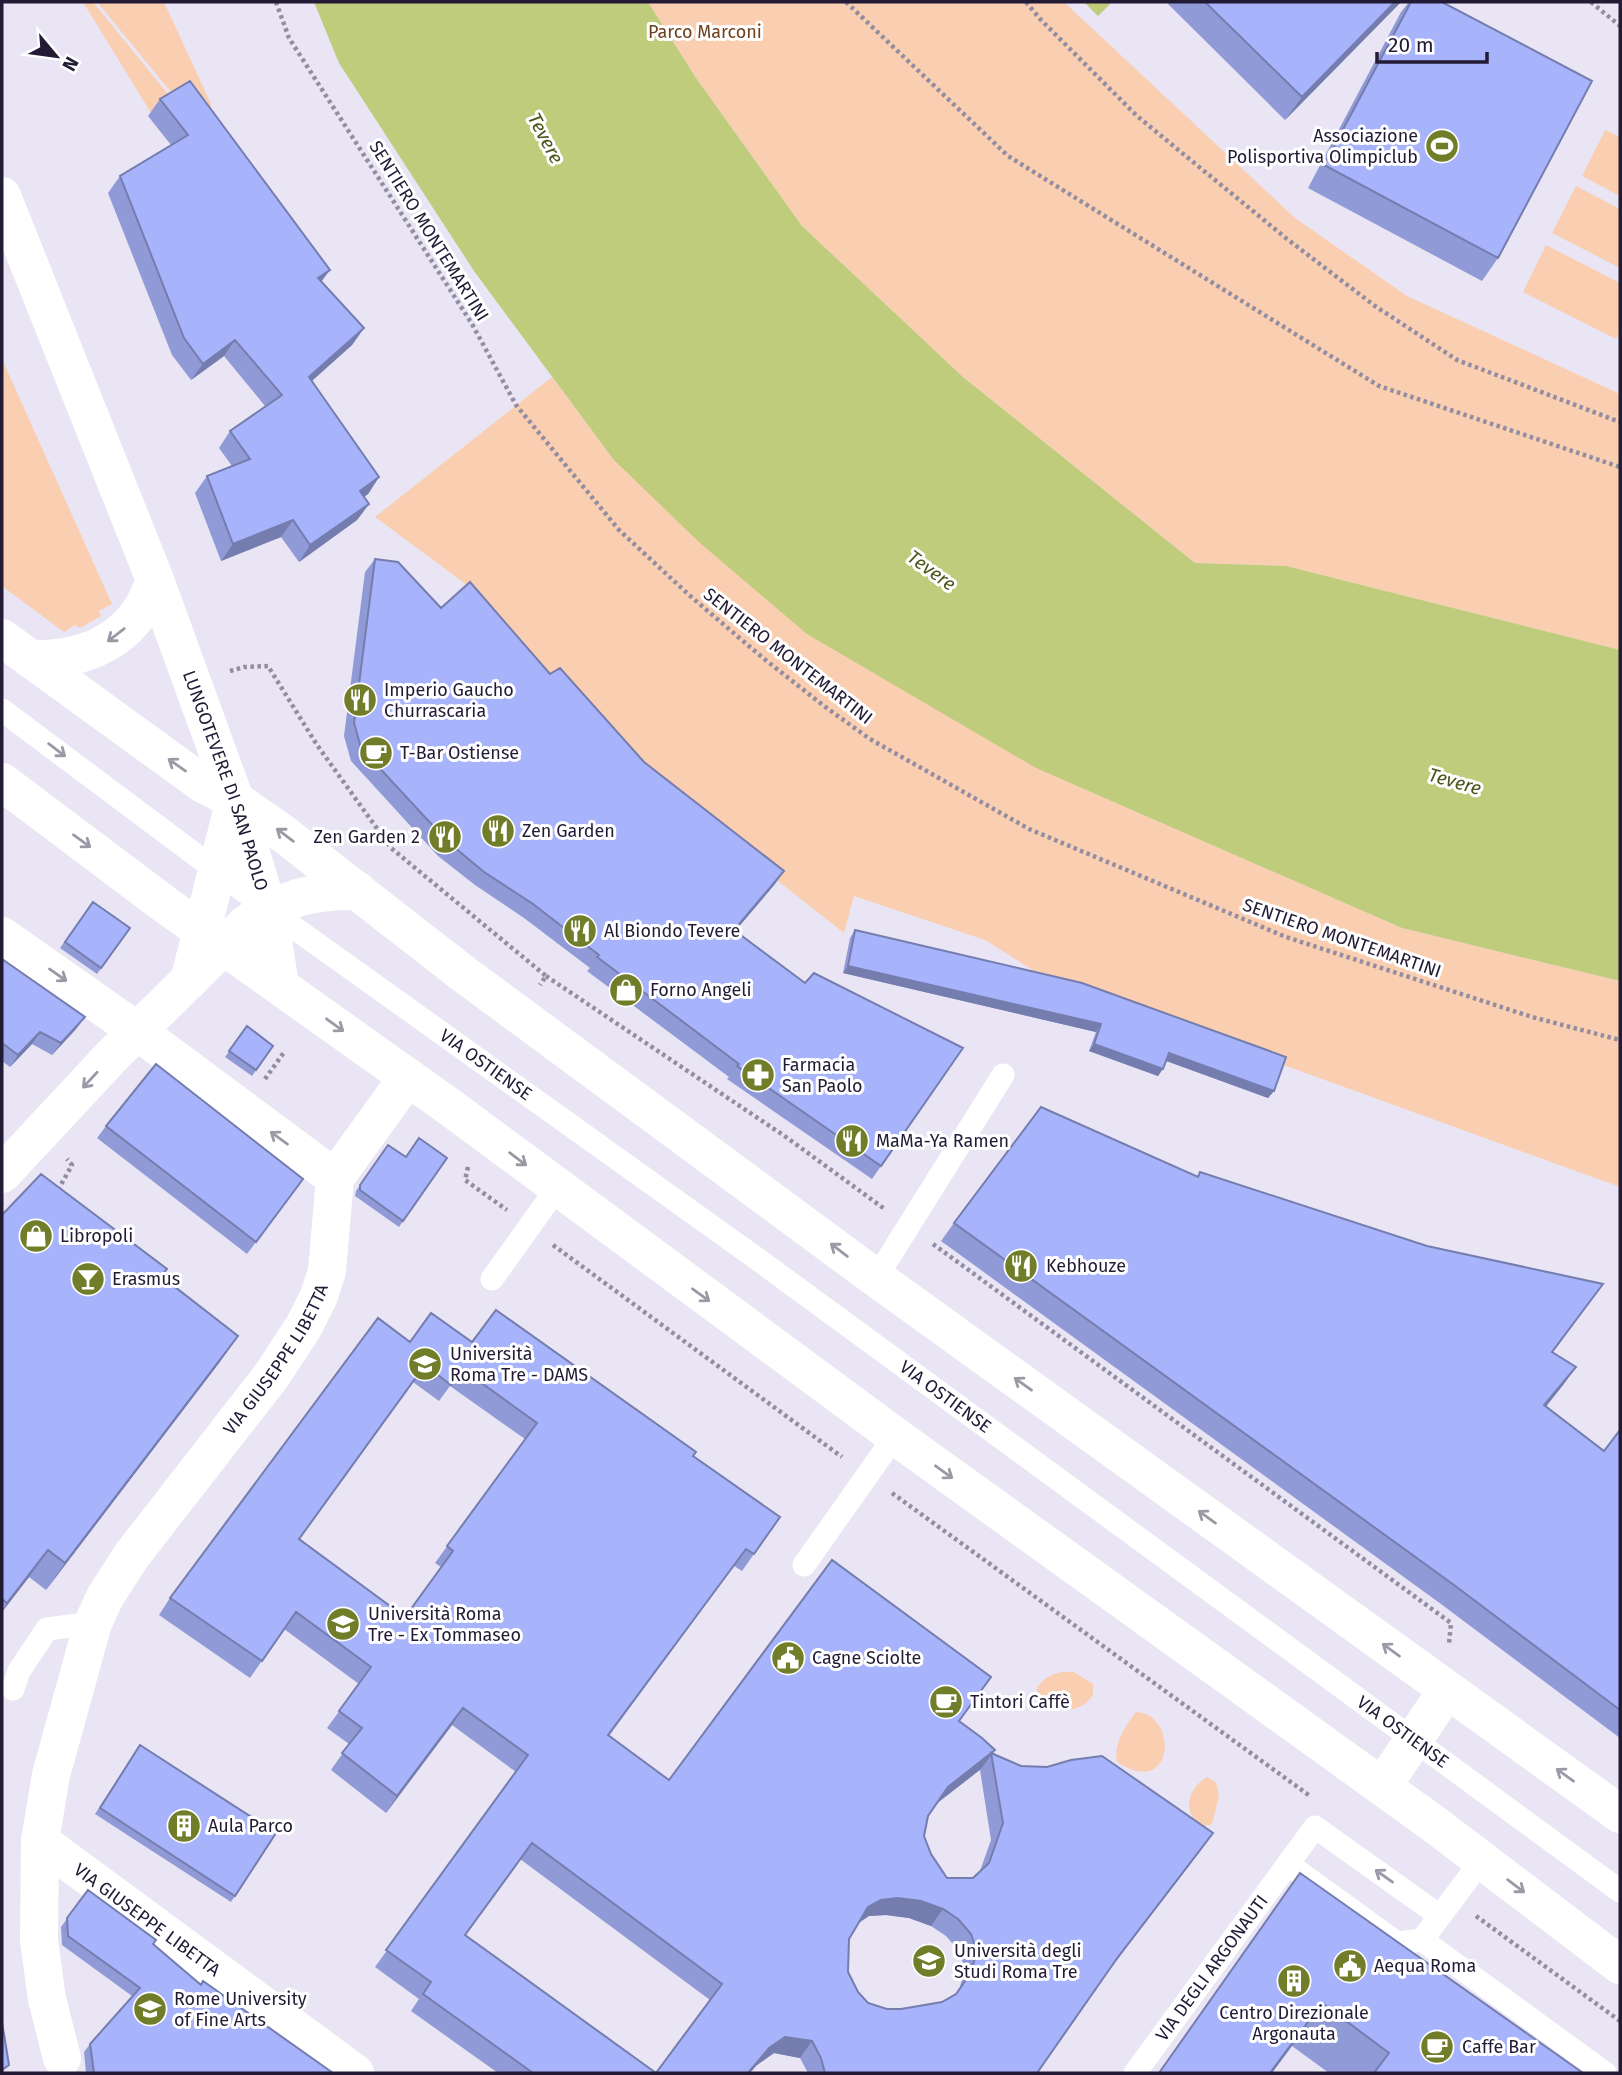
<svg xmlns="http://www.w3.org/2000/svg" width="1622" height="2075" viewBox="0 0 1622 2075" font-family="'Fira Sans',sans-serif">
  <rect width="100%" height="100%" fill="#e9e5f4"/>
  <path fill="#facfb1" d="M83,2H93L173,100L151,113Z
    M97,2H164L211,104V116L175,97Z
    M648,2H1064L1295,218L1407,296L1620,394V650L1286,566L1195,563L963,377L802,226L696,78Z
    M1605,130L1620,137V196L1582,176Z
    M1576,186L1620,209V268L1552,233Z
    M1546,245L1620,283V331L1616,339L1523,292Z
    M2,359L112,604L99,611L101,616L80,628L75,625L64,632L2,586Z
    M552,377L613,459L1036,768L1402,928L1620,981V1187L1281,1064L1283,1058L1120,996L1039,974L985,940L854,896L844,933L638,771L467,585L375,517Z
    M1061,1672H1074L1093,1684V1695C1090,1699 1086,1704 1081,1706C1065,1715 1035,1708 1037,1688C1044,1678 1050,1675 1061,1672Z
    M1136,1712C1179,1714 1175,1800 1117,1762C1113,1745 1125,1726 1136,1712Z
    M1207,1777L1216,1782L1219,1796L1212,1824L1202,1827C1182,1812 1186,1790 1207,1777Z"/>
  <path fill="#becc7b" d="M314,2H648L696,78L802,226L963,377L1195,563L1286,566L1620,650V981L1402,928L1036,768L807,634L700,543L613,459L474,271L339,63Z
    M1084,2H1112L1098,16Z"/>
  <g fill="none" stroke-linecap="round" stroke-linejoin="round">
    <path stroke="#928da1" stroke-width="4.5" stroke-dasharray="3.5 3.5" stroke-linecap="butt" d="M276,2L289,38L472,324L516,405L619,530L689,595L763,658L824,706L870,739L1029,829L1286,937L1532,1017L1620,1040
      M846,2L1008,156L1379,386L1620,467
      M1026,2L1041,20L1137,116L1287,239L1375,306L1457,360L1620,422
      M1591,2L1620,26
      M230,671L244,667L268,666L317,745L391,848L546,976L540,985
      M546,976L786,1137L886,1210
      M265,1079L285,1051
      M468,1167L465,1180L507,1210
      M58,1190L72,1165L67,1159
      M933,1244L1451,1623L1449,1644
      M553,1245L842,1457
      M892,1493L1310,1796
      M1476,1916L1620,2021"/>
    <g stroke="#fff" stroke-width="23">
      <path id="s1" d="M2,710L268,909L756,1258L1620,1891"/>
      <path d="M876,1278L1003,1075"/>
      <path d="M492,1279L557,1188"/>
      <path d="M804,1565L895,1436"/>
      <path d="M13,1689L19,1671L47,1629L93,1623"/>
      <path d="M1440,1916L1315,1827L1288,1864L1397,1943L1422,1940L1482,1860"/>
      <path d="M1422,1940L1605,2073"/>
      <path id="s2" d="M1135,2073L1288,1864"/>
    </g>
    <g stroke="#fff" stroke-width="38">
      <path d="M2,638L203,784L235,800L189,981"/>
      <path d="M30,659C73,661 116,648 141,610C147,601 151,590 155,580"/>
      <path d="M2,936L137,1031L335,1178"/>
      <path d="M2,1174L112,1056L246,924C284,898 313,890 358,891"/>
      <path d="M1382,1787L1447,1690"/>
      <path id="s3" d="M40,1841L355,2073"/>
      <path id="s4" d="M62,2058L47,1999L39,1940L40,1841L51,1775L93,1623L105,1597L132,1555L272,1375L304,1326L319,1296L327,1271L335,1178L408,1077"/>
    </g>
    <g stroke="#fff" stroke-width="38">
      <path id="s5" d="M2,196L155,580L235,800L268,909L280,985"/>
      <path d="M2,782L163,903L451,1108L895,1436L1434,1824L1620,1965"/>
      <path d="M235,800L281,832L465,975L876,1278L1620,1814"/>
    </g>
  </g>
  <path fill="#909ad7" fill-rule="evenodd" d="M1166,2H1401L1285,120Z
    M1409,2H1442L1498,258L1482,281L1308,188L1401,12Z
    M160,99L321,282L364,328L352,345L312,381L379,477L368,494L364,497L369,504L357,520L299,562L281,537L221,561L195,493L207,476L232,466L219,448L230,431L265,406L224,356L191,380L172,355L108,193L120,176L171,145L148,116Z
    M375,559L441,608L550,674L775,884L735,931L805,983L963,1048L872,1179L727,1079L729,1077L587,971L590,968L524,918L475,885L438,856L351,761L344,736L365,572Z
    M93,902L130,928L97,974L60,948Z
    M855,930L1274,1091L1268,1098L1166,1061L1158,1076L1089,1051L1096,1032L843,973L850,938Z
    M2,959L76,1029L52,1055L32,1044L10,1067L2,1061Z
    M247,1026L273,1046L252,1076L225,1057Z
    M106,1126L303,1179L247,1254L97,1138Z
    M388,1145L406,1157L447,1158L399,1227L355,1196L356,1191Z
    M1200,1172L1590,1302L1553,1352L1576,1367L1563,1385L1546,1407L1604,1451L1620,1430V1738L1441,1604L941,1241L954,1223L1197,1177Z
    M2,1215L162,1277L238,1336L219,1363L46,1590L29,1577L2,1612Z
    M410,1342H472L693,1456L780,1517L742,1571L734,1566L609,1736L669,1780L991,1677L959,1721L995,1750L992,1754L1201,1850L1107,1973L1037,2073H808L800,2058L774,2053L757,2065L710,2000L520,1859L465,1936L656,2073H498L411,2011L419,1999L375,1967L516,1772L452,1725L386,1813L331,1770L349,1744L327,1728L359,1684L284,1629L250,1678L159,1615L170,1598ZM413,1382L439,1401L450,1386L525,1439L435,1563L441,1567L405,1617L299,1540ZM981,1769L980,1770L991,1840L980,1871L973,1878H947L931,1854L924,1836L928,1816L936,1804ZM886,1915L909,1918L931,1926L946,1936L959,1951L965,1969L959,1990L956,1994L942,2002L901,2009H887L868,2003L858,1992L848,1972L849,1939L859,1923L869,1916Z
    M140,1745L276,1833L231,1902L95,1814Z
    M1300,1873L1583,2073H1329L1292,2046Z
    M88,1890L201,1985L333,2073H86L84,2052L90,2044L132,1996L62,1945L61,1927Z"/>
  <path fill="#757daf" d="M1395,2H1401L1285,120L1302,97Z
    M330,270L318,286V278Z
    M364,328L352,345L297,394L309,377Z
    M235,340L224,356L191,380L203,364Z
    M379,477L368,494L348,508L360,491Z
    M369,504L357,520L299,562L310,545Z
    M293,520L281,537L221,561L233,544Z
    M784,871L775,884L725,943L734,930Z
    M848,966L1101,1024L1096,1032L843,973Z
    M85,1017L76,1029L52,1055L61,1043Z
    M40,1032L32,1044L10,1067L18,1055Z
    M1094,1044L1163,1069L1158,1076L1089,1051Z
    M1169,1053L1274,1091L1268,1098L1164,1060Z
    M238,1336L219,1363L46,1590L65,1563Z
    M1576,1367L1563,1385L1531,1424L1544,1405Z
    M48,1550L29,1577L2,1612L7,1603Z
    M463,1708L452,1725L386,1813L397,1796Z
    M995,1750L981,1769L936,1804L948,1787Z
    M1213,1833L1201,1850L1106,1974L1118,1957Z
    M898,1898L921,1901L943,1909L931,1926L909,1918L886,1915L869,1916L856,1924L868,1907L881,1900Z
    M1322,2003L1292,2046L1272,2073H1270Z
    M785,2037L812,2041L800,2058L774,2053L757,2065L750,2073H748L769,2048Z"/>
  <path fill="#a7b3fa" stroke="#757daf" stroke-width="2" fill-rule="evenodd" d="M1205,2H1395L1302,97Z
    M1411,2H1442L1592,81L1498,258L1324,165Z
    M190,81L330,270L318,278L364,328L309,377L379,477L360,491L369,504L310,545L293,520L233,544L207,476L250,459L230,431L282,395L235,340L203,364L184,338L120,176L188,135L160,99Z
    M375,559L398,562L441,608L470,582L550,674L560,668L644,762L784,871L734,930L805,983L814,973L963,1048L881,1166L737,1066L739,1064L597,957L599,955L533,904L484,872L448,842L361,748L354,723Z
    M93,902L130,928L101,968L65,942Z
    M855,930L1082,983L1286,1057L1274,1091L1169,1053L1163,1069L1094,1044L1101,1024L848,966Z
    M2,959L85,1017L61,1043L40,1032L18,1055L2,1043Z
    M247,1026L273,1046L256,1070L229,1051Z
    M156,1064L303,1179L256,1242L106,1126Z
    M1041,1107L1198,1177L1200,1172L1427,1246L1603,1284L1552,1352L1576,1367L1544,1405L1604,1451L1620,1430V1710L1454,1585L954,1223Z
    M419,1138L447,1158L403,1221L360,1190V1185L388,1145L406,1157Z
    M41,1174L167,1269L161,1276L238,1336L65,1563L48,1550L7,1603L2,1599V1215Z
    M496,1310L696,1452L693,1456L780,1517L754,1554L746,1549L608,1735L669,1780L832,1560L991,1677L959,1721L982,1738L995,1750L948,1787L928,1816L924,1836L931,1854L947,1878H973L989,1863L1003,1823L991,1753L1021,1766L1047,1767L1071,1760L1102,1756L1213,1833L1118,1957L1037,2073H825L821,2058L812,2041L785,2037L769,2048L748,2073H656L722,1984L532,1843L465,1935L656,2073H533L423,1994L431,1982L386,1950L528,1755L463,1708L397,1796L342,1753L362,1728L339,1711L371,1667L296,1612L262,1661L170,1598L378,1318L410,1342L431,1313L472,1342ZM425,1365L451,1385L462,1369L537,1423L447,1546L453,1551L405,1617L299,1539ZM898,1898L921,1901L943,1909L958,1919L971,1934L977,1952L970,1974L956,1994L942,2002L901,2009H887L868,2003L858,1992L848,1972L849,1939L868,1907L881,1900Z
    M140,1745L276,1833L235,1896L100,1808Z
    M1300,1873L1583,2073H1374L1389,2053L1322,2003L1270,2073H1159Z
    M88,1890L156,1940L153,1944L201,1985L203,1981L333,2073H94L90,2044L140,1988L68,1936L67,1918Z
    M2,2022L9,2065L2,2070Z"/>
  <defs><path id="oneway-shaft" d="M-6 0H5M1.5-3L5.5 0L1.5 3" fill="none" stroke-width="1.6" stroke-linecap="round" stroke-linejoin="round" transform="scale(1.75)"/></defs>
  <g stroke="#9c98a5">
    <use href="#oneway-shaft" transform="translate(116 635) rotate(142)"/>
    <use href="#oneway-shaft" transform="translate(57 750) rotate(37)"/>
    <use href="#oneway-shaft" transform="translate(177 765) rotate(-145)"/>
    <use href="#oneway-shaft" transform="translate(285 835) rotate(-143)"/>
    <use href="#oneway-shaft" transform="translate(82 841) rotate(36)"/>
    <use href="#oneway-shaft" transform="translate(58 975) rotate(35)"/>
    <use href="#oneway-shaft" transform="translate(335 1025) rotate(36)"/>
    <use href="#oneway-shaft" transform="translate(90 1080) rotate(133)"/>
    <use href="#oneway-shaft" transform="translate(279 1138) rotate(-144)"/>
    <use href="#oneway-shaft" transform="translate(518 1159) rotate(37)"/>
    <use href="#oneway-shaft" transform="translate(839 1250) rotate(-143)"/>
    <use href="#oneway-shaft" transform="translate(701 1295) rotate(36)"/>
    <use href="#oneway-shaft" transform="translate(1023 1384) rotate(-144)"/>
    <use href="#oneway-shaft" transform="translate(944 1472) rotate(36)"/>
    <use href="#oneway-shaft" transform="translate(1207 1517) rotate(-144)"/>
    <use href="#oneway-shaft" transform="translate(1391 1650) rotate(-144)"/>
    <use href="#oneway-shaft" transform="translate(1565 1775) rotate(-144)"/>
    <use href="#oneway-shaft" transform="translate(1384 1876) rotate(-145)"/>
    <use href="#oneway-shaft" transform="translate(1516 1886) rotate(37)"/>
  </g>
  <defs>
    <g id="stadium-disc" transform="scale(1.75)"><circle r="9.5" fill="#727d29" stroke="#fff"/><path d="M0-5a6.5 5 0 1 0 0 10a6.5 5 0 1 0 0-10ZM-3.5-1.8h7v3.6h-7Z" fill="#fff"/></g>
    <g id="restaurant-disc" transform="scale(1.75)"><circle r="9.5" fill="#727d29" stroke="#fff"/><path d="M-5-6h1v4h1v-4h1v4h1v-4h1v5L-1.5 .5V6h-2V.5L-5-1ZM5-6V6H3V1.5H1.5Q1.5-4 5-6Z" fill="#fff"/></g>
    <g id="cafe-disc" transform="scale(1.75)"><circle r="9.5" fill="#727d29" stroke="#fff"/><path d="M-5.5-4.5H6V0H3Q3 3.5 0 3.5H-2.5Q-5.5 3.5-5.5 0ZM3-3.2v2h1.7v-2ZM-6 4.5H4V6H-6Z" fill="#fff"/></g>
    <g id="shop-disc" transform="scale(1.75)"><circle r="9.5" fill="#727d29" stroke="#fff"/><path d="M-5-2.5h2.3a2.7 3.5 0 0 1 5.4 0H5L5.5 6h-11ZM-1.5-2.5h3a1.5 2.3 0 0 0-3 0Z" fill="#fff"/></g>
    <g id="pharmacy-disc" transform="scale(1.75)"><circle r="9.5" fill="#727d29" stroke="#fff"/><path d="M-2-6h4v4h4v4h-4v4h-4v-4h-4v-4h4Z" fill="#fff"/></g>
    <g id="bar-disc" transform="scale(1.75)"><circle r="9.5" fill="#727d29" stroke="#fff"/><path d="M-6-5H6L.8 .8V4.5H3.5V6h-7V4.5H-.8V.8Z" fill="#fff"/></g>
    <g id="university-disc" transform="scale(1.75)"><circle r="9.5" fill="#727d29" stroke="#fff"/><path d="M0-5L7-2L0 1L-7-2ZM-4 1L0 2.5L4 1V4Q0 6-4 4Z" fill="#fff"/></g>
    <g id="civic-disc" transform="scale(1.75)"><circle r="9.5" fill="#727d29" stroke="#fff"/><path d="M-.6-6.5H3V-4.5H.6V-3L4-1V1h2V6H-6V1h2V-1L-.6-3ZM-1.2 2.5V6h2.4V2.5Z" fill="#fff"/></g>
    <g id="building-disc" transform="scale(1.75)"><circle r="9.5" fill="#727d29" stroke="#fff"/><path d="M-4-6H4V6H1V3H-1V6H-4ZM-2.5-4.3h1.7v1.8h-1.7ZM.8-4.3h1.7v1.8H.8ZM-2.5-1h1.7V.8h-1.7ZM.8-1h1.7V.8H.8Z" fill="#fff"/></g>
  </defs>
  <g fill-rule="evenodd">
    <use href="#stadium-disc" x="1442" y="146"/>
    <use href="#restaurant-disc" x="360" y="700"/>
    <use href="#cafe-disc" x="376" y="753"/>
    <use href="#restaurant-disc" x="498" y="831"/>
    <use href="#restaurant-disc" x="445" y="837"/>
    <use href="#restaurant-disc" x="580" y="931"/>
    <use href="#shop-disc" x="626" y="990"/>
    <use href="#pharmacy-disc" x="758" y="1075"/>
    <use href="#restaurant-disc" x="852" y="1141"/>
    <use href="#shop-disc" x="36" y="1236"/>
    <use href="#restaurant-disc" x="1021" y="1266"/>
    <use href="#bar-disc" x="88" y="1279"/>
    <use href="#university-disc" x="425" y="1364"/>
    <use href="#university-disc" x="343" y="1624"/>
    <use href="#civic-disc" x="788" y="1658"/>
    <use href="#cafe-disc" x="946" y="1702"/>
    <use href="#building-disc" x="184" y="1826"/>
    <use href="#university-disc" x="929" y="1961"/>
    <use href="#civic-disc" x="1350" y="1966"/>
    <use href="#building-disc" x="1294" y="1981"/>
    <use href="#university-disc" x="150" y="2009"/>
    <use href="#cafe-disc" x="1437" y="2047"/>
  </g>
  <g text-anchor="middle" stroke-width="6" stroke-linejoin="round" paint-order="stroke">
    <g font-size="18" fill="#6e401c" stroke="#fff">
      <text x="705" y="38">Parco Marconi</text>
    </g>
    <g font-size="18" fill="#231b36" stroke="#fff" text-anchor="start">
      <text x="1418" y="142" text-anchor="end">Associazione<tspan x="1418" dy="21">Polisportiva Olimpiclub</tspan></text>
      <text x="384" y="696">Imperio Gaucho<tspan x="384" dy="21">Churrascaria</tspan></text>
      <text x="400" y="759">T-Bar Ostiense</text>
      <text x="522" y="837">Zen Garden</text>
      <text x="420" y="843" text-anchor="end">Zen Garden 2</text>
      <text x="604" y="937">Al Biondo Tevere</text>
      <text x="650" y="996">Forno Angeli</text>
      <text x="782" y="1071">Farmacia<tspan x="782" dy="21">San Paolo</tspan></text>
      <text x="876" y="1147">MaMa-Ya Ramen</text>
      <text x="60" y="1242">Libropoli</text>
      <text x="1046" y="1272">Kebhouze</text>
      <text x="112" y="1285">Erasmus</text>
      <text x="450" y="1360">Università<tspan x="450" dy="21">Roma Tre - DAMS</tspan></text>
      <text x="368" y="1620">Università Roma<tspan x="368" dy="21">Tre - Ex Tommaseo</tspan></text>
      <text x="812" y="1664">Cagne Sciolte</text>
      <text x="970" y="1708">Tintori Caffè</text>
      <text x="208" y="1832">Aula Parco</text>
      <text x="954" y="1957">Università degli<tspan x="954" dy="21">Studi Roma Tre</tspan></text>
      <text x="1374" y="1972">Aequa Roma</text>
      <text x="174" y="2005">Rome University<tspan x="174" dy="21">of Fine Arts</tspan></text>
      <text x="1294" y="2019" text-anchor="middle">Centro Direzionale<tspan x="1294" dy="21">Argonauta</tspan></text>
      <text x="1462" y="2053">Caffe Bar</text>
    </g>
    <g font-size="18" fill="#231b36" stroke="#fff">
      <text transform="translate(429 231) rotate(58)" y="6">SENTIERO MONTEMARTINI</text>
      <text transform="translate(788 656) rotate(38)" y="6">SENTIERO MONTEMARTINI</text>
      <text dy="6" stroke="none"><textPath href="#s5" startOffset="626">LUNGOTEVERE DI SAN PAOLO</textPath></text>
      <text transform="translate(1342 938) rotate(19)" y="6">SENTIERO MONTEMARTINI</text>
      <text dy="6" stroke="none"><textPath href="#s1" startOffset="600">VIA OSTIENSE</textPath></text>
      <text dy="6" stroke="none"><textPath href="#s4" startOffset="766">VIA GIUSEPPE LIBETTA</textPath></text>
      <text dy="6" stroke="none"><textPath href="#s1" startOffset="1167">VIA OSTIENSE</textPath></text>
      <text dy="6" stroke="none"><textPath href="#s1" startOffset="1734">VIA OSTIENSE</textPath></text>
      <text dy="6" stroke="none"><textPath href="#s3" startOffset="133">VIA GIUSEPPE LIBETTA</textPath></text>
      <text dy="6" stroke="none"><textPath href="#s2" startOffset="130">VIA DEGLI ARGONAUTI</textPath></text>
    </g>
    <g font-size="19" font-style="italic" fill="#4e561b" stroke="#fff">
      <text transform="translate(546 138) rotate(62)" y="7">Tevere</text>
      <text transform="translate(932 570) rotate(36)" y="7">Tevere</text>
      <text transform="translate(1455 781) rotate(16)" y="7">Tevere</text>
    </g>
  </g>
  <rect width="1622" height="2075" fill="none" stroke="#231b36" stroke-width="7"/>
  <g transform="translate(56 56) rotate(119)" stroke="#ffffff" stroke-width="5" paint-order="stroke">
  <path d="M0-5L12 26L0 18L-12 26Z" fill="#231b36"/>
  <text y="-10" font-size="19" font-weight="bold" text-anchor="middle" fill="#231b36">N</text>
  </g>
  <path d="M1377 52v10h110v-10" fill="none" stroke="#231b36" stroke-width="3.5"/>
  <text x="1388" y="52" font-size="21" fill="#231b36" stroke="#ffffff" stroke-width="5" paint-order="stroke">20 m</text>
</svg>
